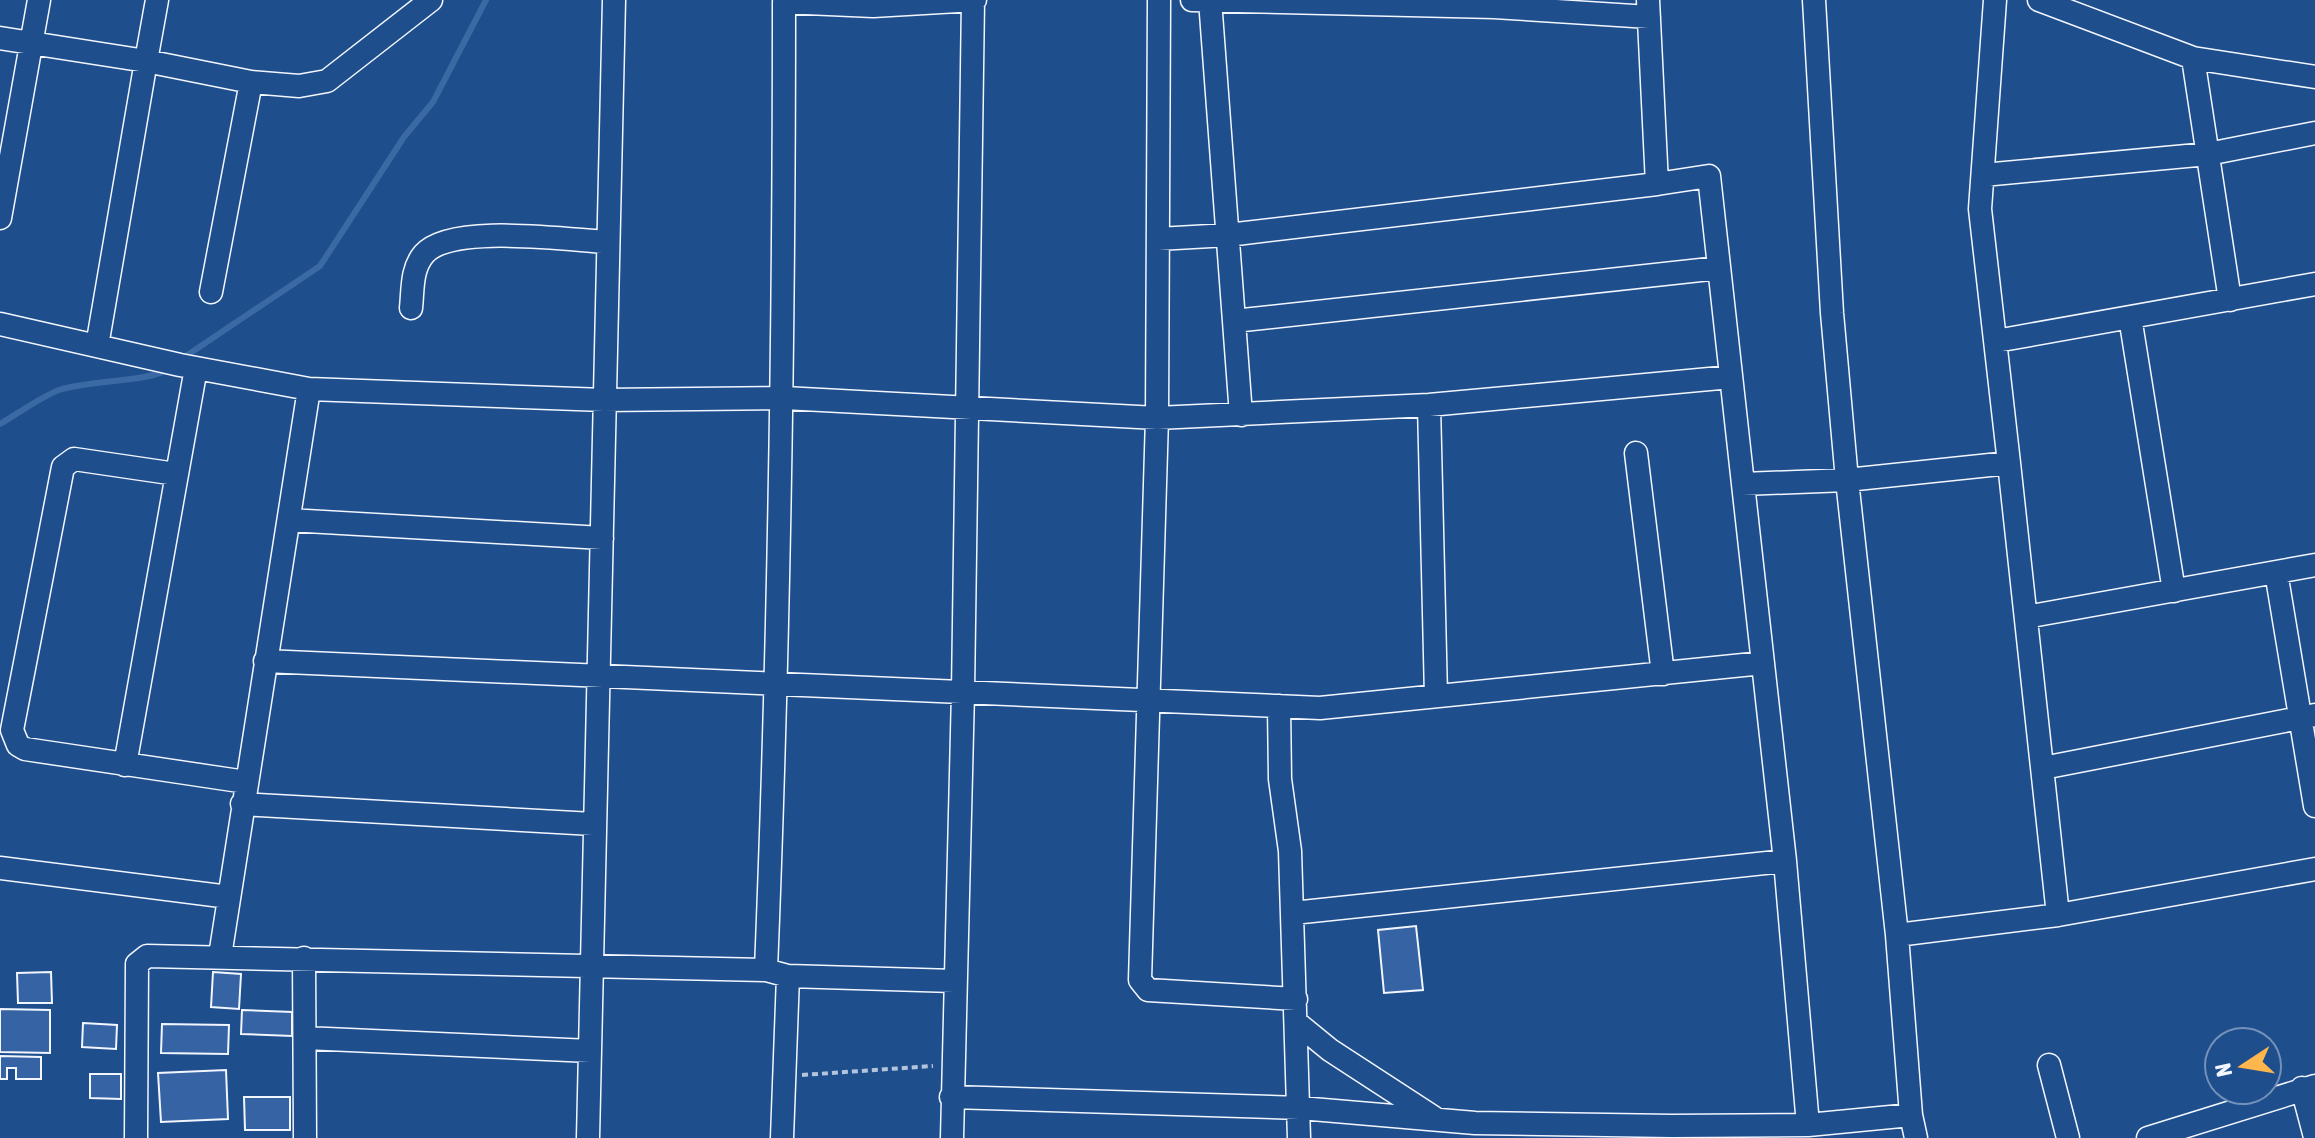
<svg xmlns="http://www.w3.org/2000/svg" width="2315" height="1138" viewBox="0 0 2315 1138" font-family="'Asap Condensed',sans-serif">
  <rect width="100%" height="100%" fill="#1f4e8c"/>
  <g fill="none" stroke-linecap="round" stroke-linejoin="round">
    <path stroke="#3b69a3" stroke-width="6" d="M183,358L320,266L404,137L433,102L486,0
      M0,424C19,413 39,398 59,390C88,380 150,382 168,369"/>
  </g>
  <path fill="#3563a3" stroke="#f2f6ff" stroke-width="2" d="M1416,926L1423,990L1384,993L1378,930Z
    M51,972L52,1003H18L17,973Z
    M213,972L241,974L239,1009L211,1007Z
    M0,1009L50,1010V1053L0,1052Z
    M242,1010L292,1012V1036L241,1034Z
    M83,1023L117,1025L116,1049L82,1047Z
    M162,1024L229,1025L228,1054L161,1053Z
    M0,1056L41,1057V1079H16V1068H7V1079H0Z
    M226,1070L228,1119L161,1122L158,1073Z
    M90,1074H121V1099L90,1098Z
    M244,1097H290V1130H245Z"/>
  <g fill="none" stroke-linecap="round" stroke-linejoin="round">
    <g stroke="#f2f6ff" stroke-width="25">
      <path id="minor" d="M1159,0L1157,418L1140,980L1148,990L1296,999
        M1192,0L1494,7L1649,17
        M1210,0L1241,415
        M1648,0L1657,184L1709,176L1743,484L1847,480L2009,463L2058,915L1897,935
        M1814,0L1832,313L1847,480L1897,935L1911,1115L1916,1138
        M1995,0L1980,209L2009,463
        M2039,0L2193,58L2315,77
        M0,38L146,61L157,0
        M2193,58L2230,300
        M251,82L299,86L327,81L431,0
        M1983,175L2208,154L2315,133
        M0,218L39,0
        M1158,239L1228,235L1657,184
        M411,308C413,290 411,269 424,254C451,223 568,240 608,242
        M2130,317L2174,591
        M1234,321L1719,268
        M0,324L180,365L309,389L604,400L784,398L1157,418L1429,405L1731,377
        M1996,341L2315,284
        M97,346L146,61L251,82L211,292
        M1429,405L1436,696
        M1636,453L1663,674
        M176,474L74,459L63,467L12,730L18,745L25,749L246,782
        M1743,484L1785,861L1808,1125
        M289,520L602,538
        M2276,572L2315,806
        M2026,617L2315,565
        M265,661L1320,708L1763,663
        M1279,706L1280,779L1290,851L1299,1138
        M125,765L196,368
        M2043,768L2315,715
        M242,804L593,824
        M0,868L229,897
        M1293,913L1785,861
        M2058,915L2315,869
        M220,956L309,389
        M304,958L305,1138
        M766,970C779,647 784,325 784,2L873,6L975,0
        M1297,1023L1330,1050L1433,1117
        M305,1038L590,1051
        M2049,1065L2068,1138
        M2302,1088L2315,1137
        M951,1097L1300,1108L1475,1123L1672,1126L1808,1125L1911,1115
        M136,1138L137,964L147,956L766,970L788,976L954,981
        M588,1138L614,0
        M782,1138L788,976
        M952,1138L963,692L973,0
        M2148,1138L2315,1086"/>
    </g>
    <path stroke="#b3c4dc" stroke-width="4" stroke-dasharray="6 4" stroke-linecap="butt" d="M802,1075L933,1066"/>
    <use href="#minor" stroke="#1f4e8c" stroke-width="22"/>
  </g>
  <g transform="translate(2243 1066) rotate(258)"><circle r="38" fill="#1f4e8c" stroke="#7391ba" stroke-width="2"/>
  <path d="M0-6L14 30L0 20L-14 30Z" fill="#ffb74d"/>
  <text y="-12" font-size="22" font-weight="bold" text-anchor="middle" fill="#f2f6ff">N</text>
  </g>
</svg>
